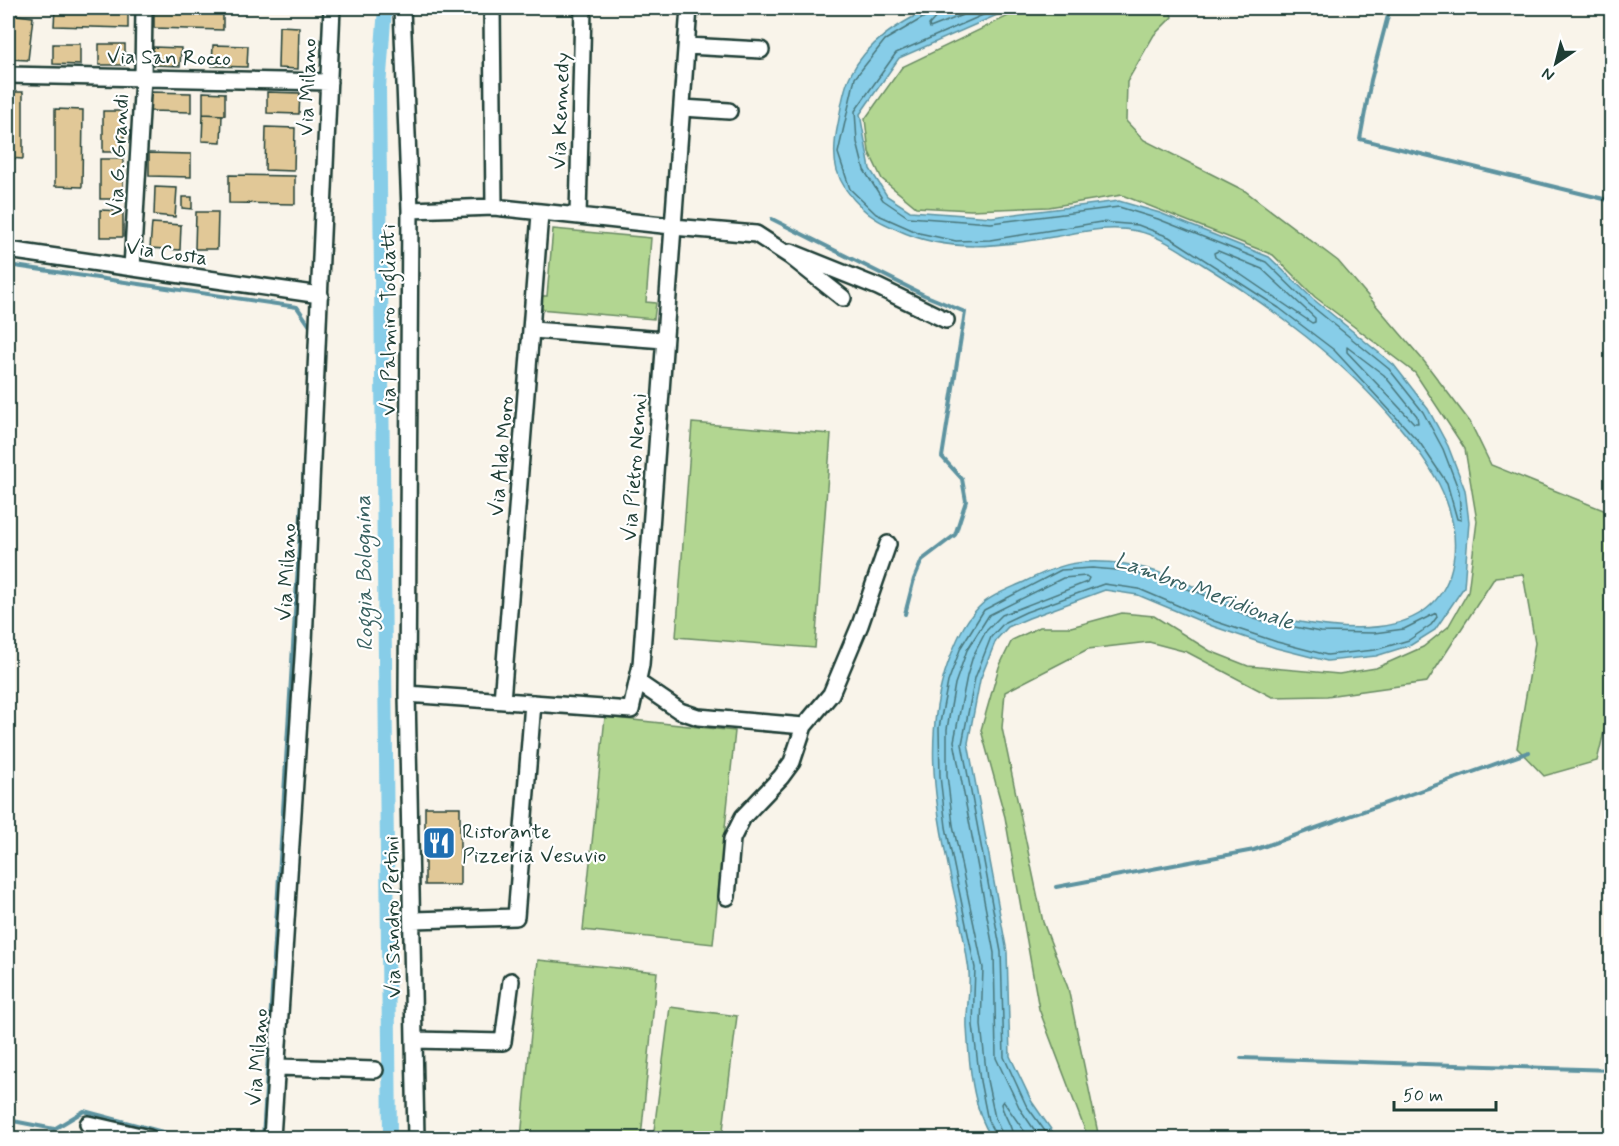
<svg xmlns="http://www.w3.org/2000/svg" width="1619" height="1146" viewBox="0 0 1619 1146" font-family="Mynerve,sans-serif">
  <rect width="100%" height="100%" fill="#f9f4ea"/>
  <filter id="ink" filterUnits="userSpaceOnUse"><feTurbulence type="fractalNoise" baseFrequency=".0167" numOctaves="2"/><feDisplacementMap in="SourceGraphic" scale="12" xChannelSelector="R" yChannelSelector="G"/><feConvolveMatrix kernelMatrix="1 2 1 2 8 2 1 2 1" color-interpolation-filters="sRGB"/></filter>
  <g filter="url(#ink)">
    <path fill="#b2d691" stroke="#688a62" stroke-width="1.5" d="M1025,8H1169L1172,17L1154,35L1127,82L1126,121L1144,140L1245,191L1338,261L1423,360L1470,422L1491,465L1611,513V703L1597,761L1544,776L1517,748L1535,643L1523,574L1495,577L1427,682L1327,696L1272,697L1187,652L1149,642L1088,649L1005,692L1002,728L1043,922L1068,988L1099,1138H1088L1039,1009L1005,817L981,730L999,667L1012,640L1040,627H1071L1122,613L1154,616L1210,651L1248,666L1339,674L1376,668L1423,647L1448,627L1468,592L1477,521L1465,449L1415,373L1315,297L1273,255L1122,195L1049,207L971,210L916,207L882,179L869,152L865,119L902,67Z
      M553,229L651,238L646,302L656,303L654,319L539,309V296H547Z
      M692,423L831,434L815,648L676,637Z
      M605,717L735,731L713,944L583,930Z
      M538,960L657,972L641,1138H521Z
      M670,1007L737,1016L722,1138H653Z"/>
    <path fill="#87cde8" stroke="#5d93a0" stroke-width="1.5" d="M930,8H1013L899,58L860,114L870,169L887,196L910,211L992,217L1119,201L1160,213L1269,257L1313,299L1394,365L1428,409L1448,446L1465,490L1469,522L1464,587L1435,630L1411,645L1376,656L1327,661L1276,648L1212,626L1138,595L1105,590L1029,618L1008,627L996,640L980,680L968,743L1007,952L1010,1056L1032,1102L1057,1138H992C972,1109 969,1062 967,1027C966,1006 972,984 968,964C963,929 954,895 947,860C933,794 925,728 948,663C955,644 963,623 978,608C989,596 1009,589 1024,582C1062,563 1081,558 1125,564C1170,571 1210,596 1253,612C1265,617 1280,618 1294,621C1357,633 1444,639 1454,555C1459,504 1428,461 1397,424C1342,359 1274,309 1202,264C1182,252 1161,236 1137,231C1109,225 1081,232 1053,237C1000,246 949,254 898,230C885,224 873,219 863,209C835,183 830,161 838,124C841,109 843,88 851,74C868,41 899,24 930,8Z"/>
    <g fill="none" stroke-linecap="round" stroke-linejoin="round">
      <path stroke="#49777c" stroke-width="1.5" d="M932,8L928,15L885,40L855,78L838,153L850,189L876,214L919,233L956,241L990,240L1101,222L1138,225L1169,237L1279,308L1334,350L1420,443L1447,483L1457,519L1461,520L1459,491L1443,449L1423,412L1389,369L1309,304L1266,262L1158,219L1119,207L991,223L908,217L883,200L864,170L857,142L855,111L896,53L999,8
        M939,8L937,16L929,25L930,28L980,8
        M1218,251L1262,269L1315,318V322L1312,323L1215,257L1214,253Z
        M1347,347L1384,375L1417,416L1418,423H1414L1347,352Z
        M997,1138L988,1121L980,1081L973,1025L975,968L946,827L940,776L939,728L948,682L961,647L984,610L1061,570L1092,568L1128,571L1200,593L1254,619L1320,632L1374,633L1404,629L1436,613L1437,617L1431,625L1409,640L1375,650L1327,655L1277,642L1214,621L1139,589L1104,584L1026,612L1005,622L991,637L975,678L962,744L1001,952L1004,1057L1026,1105L1050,1138
        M1004,1138L995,1118L987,1080L981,1025L983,968L953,825L947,775V729L955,684L967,650L989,615L1063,578L1086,576L1089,578L1087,582L1002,615L986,631L973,656L967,676L954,741L994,953L996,1058L1020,1109L1040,1138
        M1013,1138C1013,1126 1004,1117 1001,1104L1003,1101L1029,1138"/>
      <path stroke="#5d93a0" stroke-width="4" d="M1390,8L1371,80L1360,139L1612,201
        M772,219L924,295L965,312L942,457L962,479L966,501L955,535L922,560L914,579L905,614
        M8,265L297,307L312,329
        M1056,887L1254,850L1529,752
        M1241,1058L1612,1070
        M8,1120L54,1129L84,1111L185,1138
        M263,1138L304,466"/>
      <path stroke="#87cde8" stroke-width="14" d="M385,8L379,88L390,1138"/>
    </g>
    <path fill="#e1c897" stroke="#1f3d34" stroke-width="1.5" d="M55,8H128V28L54,26Z
      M154,8L223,10V30L154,28Z
      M8,14L33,17L28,60L8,59Z
      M279,26L299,27L298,69L278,68Z
      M53,44H80V65L53,64Z
      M99,44H125V65H99Z
      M213,45L248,46L247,67L212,66Z
      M153,47L181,48L180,66L152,65Z
      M8,92H23V159L8,158Z
      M150,92L191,93V112L150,111Z
      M203,92L225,93V115L203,114Z
      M267,92L300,93L299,114L267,113Z
      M55,109L83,110L82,187L55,186Z
      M103,111H124V152H103Z
      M203,114L222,115L221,142L202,141Z
      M266,127L295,128L294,171L265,170Z
      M149,153L191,154V177L149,176Z
      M100,159H123V199H100Z
      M229,175L295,176V204L229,203Z
      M155,187L177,188L175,217L154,215Z
      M182,197H192V209L182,208Z
      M100,210L123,211V237H100Z
      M196,212H218L217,249H195Z
      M152,223L181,225L180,250L150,248Z
      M425,807H460V885H425Z"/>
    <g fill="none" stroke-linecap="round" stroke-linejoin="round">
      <g stroke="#1f3d34" stroke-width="20">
        <path id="minor" d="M402,8L410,210L407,694L416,1138
          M492,8L494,207
          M687,46L761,50
          M8,75L329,82
          M683,108L729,111
          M410,210L494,207L672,226
          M578,216L583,8
          M673,227L756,234L790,256L843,298
          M8,250L320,295
          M791,252L878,287L946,320
          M132,268L143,77L144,8
          M533,330L664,340
          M639,683L680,711L698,717L804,726
          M407,694L631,710L641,665L689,8
          M502,701L540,214
          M727,897L732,839L743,817L781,777L792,762L804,726L831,694L860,625L888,544
          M413,920L516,917L533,703
          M415,1040L503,1042L511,981
          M278,1067L375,1070
          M88,1124L149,1138
          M272,1138L304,642L332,8"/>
      </g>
      <use href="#minor" stroke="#fff" stroke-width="15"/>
    </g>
  </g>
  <defs>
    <g id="restaurant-square" transform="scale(1.725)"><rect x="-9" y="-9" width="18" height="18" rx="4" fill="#1f6fb2" stroke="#fff"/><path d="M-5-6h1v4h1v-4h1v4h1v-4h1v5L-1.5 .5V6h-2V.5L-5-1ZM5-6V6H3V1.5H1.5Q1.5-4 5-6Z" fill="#fff"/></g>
  </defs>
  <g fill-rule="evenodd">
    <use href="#restaurant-square" x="439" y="843"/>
  </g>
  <g text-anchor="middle" stroke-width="4.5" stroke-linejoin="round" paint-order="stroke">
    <g font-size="21" fill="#1f3d34" stroke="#fff">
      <text transform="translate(169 57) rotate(1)" y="7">Via San Rocco</text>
      <text transform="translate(307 87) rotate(-88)" y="7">Via Milano</text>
      <text transform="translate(560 111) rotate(-88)" y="7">Via Kennedy</text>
      <text transform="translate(118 155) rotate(-87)" y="7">Via G. Grandi</text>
      <text transform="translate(167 252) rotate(8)" y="7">Via Costa</text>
      <text transform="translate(388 320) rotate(-90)" y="7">Via Palmiro Togliatti</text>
      <text transform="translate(501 456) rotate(-85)" y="7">Via Aldo Moro</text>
      <text transform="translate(634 467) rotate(-86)" y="7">Via Pietro Nenni</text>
      <text transform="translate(286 572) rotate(-87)" y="7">Via Milano</text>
      <text transform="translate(392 917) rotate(-91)" y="7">Via Sandro Pertini</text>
      <text transform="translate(257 1057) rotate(-86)" y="7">Via Milano</text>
    </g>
    <g font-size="21" fill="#1f3d34" stroke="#fff" text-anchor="start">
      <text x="462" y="838">Ristorante<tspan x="462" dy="24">Pizzeria Vesuvio</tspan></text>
    </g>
    <g font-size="22" font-style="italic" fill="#396161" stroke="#fff">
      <text transform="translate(363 573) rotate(-91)" y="8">Roggia Bolognina</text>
      <text transform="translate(1205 590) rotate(20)" y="8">Lambro Meridionale</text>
    </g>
  </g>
  <rect width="1619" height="1146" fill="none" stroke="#fff" stroke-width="30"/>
  <rect x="15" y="15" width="1589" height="1116" fill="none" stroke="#1f3d34" stroke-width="2" filter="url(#ink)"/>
  <g transform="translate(1556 63) rotate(215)" stroke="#ffffff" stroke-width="4.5" paint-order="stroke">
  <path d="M0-4.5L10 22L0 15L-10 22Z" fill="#1f3d34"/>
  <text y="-9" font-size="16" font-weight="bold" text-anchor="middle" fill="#1f3d34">N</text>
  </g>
  <path d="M1394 1101v9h102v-9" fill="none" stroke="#1f3d34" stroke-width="3"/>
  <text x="1403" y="1101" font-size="18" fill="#1f3d34" stroke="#ffffff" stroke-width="4.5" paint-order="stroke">50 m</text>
</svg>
